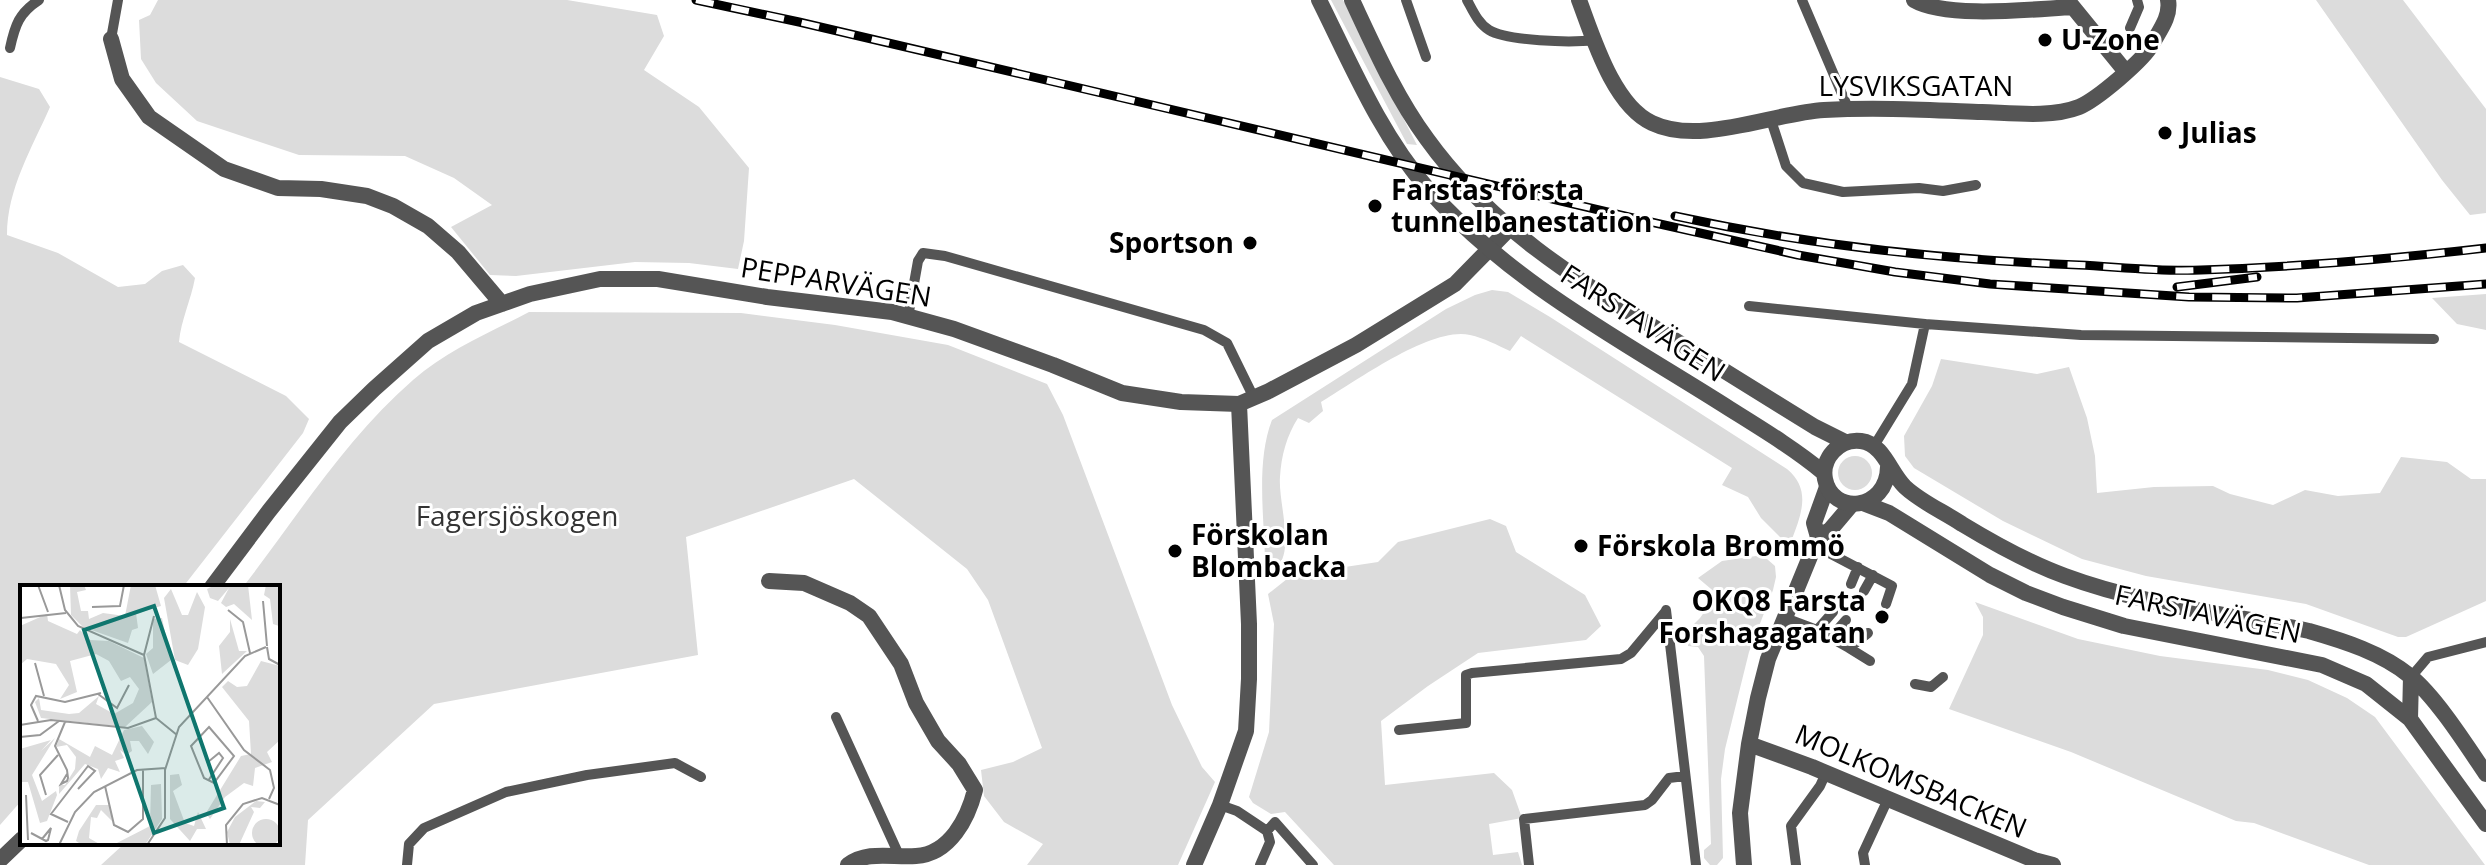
<svg xmlns="http://www.w3.org/2000/svg" width="2486" height="865" viewBox="0 0 2486 865" font-family="'Open Sans',sans-serif">
  <rect width="100%" height="100%" fill="#fff"/>
  <path fill="#dcdcdc" d="M158,0H567L657,15L664,36L644,70L699,107L749,168L744,241L738,269L689,263L635,262L516,276L490,275L451,227L492,205L454,178L405,156L299,155L197,121L156,83L141,59L139,20L150,15Z
    M1331,0H1343L1417,145L1407,144Z
    M2316,0H2403L2486,109V213L2470,215L2442,180Z
    M0,77L39,89L50,107C32,148 7,189 7,235L58,253L118,287L145,284L162,271L183,265L195,278C191,300 181,320 179,342L286,396L309,419L303,433L183,587H22V800L0,825Z
    M1492,290L1508,292L1550,317L1787,469C1811,489 1802,513 1792,539L1785,542L1761,518L1748,497L1722,485L1732,468L1521,336L1510,351C1497,345 1484,338 1470,335C1431,326 1355,382 1321,402L1323,411L1309,423L1298,418C1287,435 1281,456 1280,477C1278,501 1295,550 1277,567L1269,566L1265,560C1264,516 1256,461 1272,420L1446,309L1475,295Z
    M2486,294V330L2457,324L2432,298Z
    M529,312L741,313L835,325L948,345L1047,384L1063,415L1172,705L1202,767L1215,782L1178,865H1027L1043,844L1004,822L984,796L981,770L1013,762L1042,748L988,600L967,569L854,479L686,537L698,655L434,704L308,820L305,865H101L125,843H278V587H243C297,517 346,438 413,380C447,350 489,333 529,312Z
    M1941,359L2037,374L2069,367L2087,418L2095,456L2097,493L2154,487L2213,486L2230,494L2273,505L2305,490L2338,496L2380,493L2401,457L2447,462L2471,479H2486V601L2406,637H2398L2306,604L2146,576L2082,559L2003,521L1914,468L1905,456L1904,436L1932,386Z
    M1838 473a17 17 0 1 1 34 0a17 17 0 1 1-34 0Z
    M1490,519L1506,526L1516,552L1585,595L1601,626L1586,640L1478,653L1428,686L1381,721L1385,785L1494,773L1512,790L1522,818L1489,824L1493,855L1518,852L1522,865H1334L1285,812L1271,814L1253,803L1249,797L1269,732L1274,624L1268,594L1292,575L1378,562L1398,542Z
    M1756,556L1767,559L1775,566L1776,577L1773,590L1749,652L1725,749L1721,779L1723,858L1717,865H1710L1704,858V850L1711,844L1704,656L1698,647L1688,646L1689,629L1700,618L1717,594L1698,578L1722,561Z
    M1975,602L2078,639L2160,656L2268,670L2308,680L2347,698L2375,717L2485,865H2369L2254,823L2236,821L2071,752L1949,709L1983,635V617Z"/>
  <g fill="none" stroke-linecap="round" stroke-linejoin="round">
    <path stroke="#555" stroke-width="10" d="M1406,0L1426,57
      M1467,0C1473,11 1478,23 1489,30C1507,41 1571,43 1594,40
      M1802,0L1848,108
      M2130,28L2139,7L2137,0
      M111,39L118,0
      M10,48C15,25 19,13 39,0
      M1771,120L1786,166L1803,183L1843,192L1919,188L1943,191L1976,185
      M1749,306L1925,324L2081,335L2434,339
      M908,317L918,261L923,253L945,256L1204,330L1227,343L1254,398
      M1874,446L1912,384L1925,324
      M1814,545L1892,586L1886,604
      M1851,584L1858,567
      M1864,591L1873,575
      M1666,610L1696,865
      M1785,618L1817,630L1849,648L1868,633
      M1817,630L1833,612
      M1831,637L1846,620
      M1849,648L1870,661
      M2411,677L2428,657L2486,642
      M1915,684L1931,687L1943,677
      M836,717L899,855
      M1399,730L1466,723V675L1472,673L1621,659L1631,653L1666,611
      M1220,805L1237,811L1267,831L1270,842L1260,865
      M1267,831L1275,822L1313,865
      M407,865L409,844L424,828L506,792L587,775L675,763L701,777
      M1529,865L1524,819L1645,805L1652,800L1669,778L1685,776
      M1796,865L1791,826L1820,786L1826,773
      M1865,865L1863,853L1888,799"/>
    <path stroke="#555" stroke-width="16" d="M1579,0C1593,37 1613,105 1652,123C1700,146 1773,113 1824,110C1877,107 1930,110 1982,112C2012,113 2051,118 2079,107C2096,100 2144,60 2152,44C2160,30 2171,16 2168,0
      M1914,0C1947,19 2033,9 2073,7
      M2068,1L2126,72
      M111,39L122,79L149,117L224,169L278,188L321,189L367,196L393,206L428,226L458,252L502,304
      M1818,537L1814,523L1827,487
      M769,581L804,583L850,603L869,616L901,664L916,703L938,741L959,764L975,790C968,818 950,854 916,856C893,858 868,850 848,865
      M212,587L269,511L340,422L374,389L428,341L476,313L530,294L600,279H658L767,297L892,312L954,329L1053,365L1122,393L1181,402L1239,404L1269,391L1356,345L1455,284L1509,229
      M1749,744L1812,767L2034,860L2053,865
      M0,860L22,839
      M1194,865L1220,805L1246,731L1249,679V624L1239,404
      M1744,865L1740,813L1749,744L1758,698L1768,659L1818,537L1830,530L1852,504"/>
    <path stroke="#555" stroke-width="16" d="M1319,0C1351,64 1380,134 1427,188C1510,283 1625,342 1730,409C1762,429 1795,449 1824,473
      M1352,0C1374,47 1396,97 1427,139C1489,225 1576,280 1665,334C1715,365 1765,396 1815,427L1845,442
      M1888,467C1887,511 1832,516 1825,479C1821,459 1839,438 1861,441C1884,444 1890,473 1905,487C1921,502 1944,512 1962,524C1995,544 2029,563 2065,576C2143,605 2228,614 2309,631C2344,641 2382,653 2410,676C2436,697 2467,746 2486,774
      M1863,503L1889,513L1990,575L2026,593L2063,607L2124,626L2322,665L2366,684L2410,719L2486,824
      M2410,719L2411,677"/>
    <g stroke="#000" stroke-width="9">
      <path id="rail" d="M696,0L799,22L1633,218L1798,255L1895,272L1990,284L2189,297L2297,298L2486,284
        M1675,216C1808,245 1943,260 2079,265C2119,267 2161,272 2201,270C2296,267 2391,259 2486,248
        M2177,287L2257,277"/>
    </g>
    <use href="#rail" stroke="#fff" stroke-width="6" stroke-dasharray="18" stroke-linecap="butt"/>
  </g>
  <g fill="#000" stroke="#fff" stroke-width="3">
    <circle cx="2045" cy="40" r="8"/>
    <circle cx="2165" cy="133" r="8"/>
    <circle cx="1375" cy="206" r="8"/>
    <circle cx="1250" cy="243" r="8"/>
    <circle cx="1581" cy="546" r="8"/>
    <circle cx="1175" cy="551" r="8"/>
    <circle cx="1882" cy="617" r="8"/>
  </g>
  <g text-anchor="middle" stroke-width="6" stroke-linejoin="round" paint-order="stroke">
    <g font-size="28" font-weight="bold" fill="#000" stroke="#fff" text-anchor="start">
      <text x="2061" y="50">U-Zone</text>
      <text x="2181" y="143">Julias</text>
      <text x="1391" y="200">Farstas första<tspan x="1391" dy="32">tunnelbanestation</tspan></text>
      <text x="1234" y="253" text-anchor="end">Sportson</text>
      <text x="1191" y="545">Förskolan<tspan x="1191" dy="32">Blombacka</tspan></text>
      <text x="1597" y="556">Förskola Brommö</text>
      <text x="1866" y="611" text-anchor="end">OKQ8 Farsta<tspan x="1866" dy="32">Forshagagatan</tspan></text>
    </g>
    <g font-size="28" fill="#000" stroke="#fff">
      <text x="1916" y="96">LYSVIKSGATAN</text>
      <text transform="translate(836 282) rotate(9)" y="10">PEPPARVÄGEN</text>
      <text transform="translate(1643 323) rotate(33)" y="10">FARSTAVÄGEN</text>
      <text transform="translate(2208 614) rotate(12)" y="10">FARSTAVÄGEN</text>
      <text transform="translate(1911 781) rotate(23)" y="10">MOLKOMSBACKEN</text>
    </g>
    <g font-size="28" fill="#333" stroke="#fff">
      <text x="517" y="526">Fagersjöskogen</text>
    </g>
  </g>
  <g transform="translate(20 585)">
    <rect width="260" height="260" fill="#fff"/>
    <path d="M50,0H64L66,5L57,7L61,26H68L69,34L83,28L105,31L111,0H135L141,21L116,28L118,43L112,45L108,58L63,42L51,30ZM195,0H228L232,35L214,19L206,22L201,18L209,3L198,16L190,13L187,4ZM246,0H260V58L259,41L253,39L250,14L244,10ZM151,4L162,30H168L177,7L185,22L178,64L168,80L155,75L144,13ZM27,29L28,36L57,49L60,45L70,55L89,56L124,73L132,117L105,142L21,133L15,117L19,113L21,125L49,129L59,128L79,111L76,119L94,129L113,118L119,104L110,92L101,96L89,76L76,69L50,76L57,107L40,114L49,100L36,79L7,74L0,80V41ZM142,33L151,75L133,89L126,69L133,63V34ZM210,34L219,66H227L202,89L199,61L210,47ZM241,76L260,81V155L247,167L252,177L235,183L233,201L224,198L205,212L190,234L186,228L221,171L231,169L229,136L202,102L208,96L217,102L227,101ZM122,141L134,157L128,169L119,156H110L112,166L106,170L100,165L104,173L95,176L100,187L88,183L81,194L78,184L65,179L39,209V200H45L55,184L56,172L47,160L36,162L39,154L70,172L75,161L92,170L104,145ZM35,153L12,190L22,216L36,206L37,210L27,236L20,238L8,197H0V164L31,155L21,166ZM159,189L162,200L153,206L165,238L174,241L178,227L186,244H177L170,256L150,234V190ZM141,199L142,234L125,260H93L130,241L131,200ZM236,216L245,217L240,223L231,222L234,227L219,260H210L207,247L215,232ZM76,220H90L92,236L81,225L77,233L71,232L69,253L81,260H62L56,256L59,246ZM232 248a14 14 0 1 1 28 0a14 14 0 1 1-28 0Z" fill="#dcdcdc"/>
    <path fill="none" stroke="#999" stroke-width="2" d="M18,0L28,27M39,0L45,25L58,41L124,70L136,133L157,150M243,16L247,61M72,22L100,21L104,0M208,25L223,37L230,68M1,33L46,28M247,62L249,74L260,80M124,70L134,31M15,78L24,111M78,109L97,123L109,100M187,112L224,165L250,185L254,203L249,214M18,136L11,120L16,111L45,117L81,108M45,137L35,161L47,185L48,193L47,196L41,199L47,189M0,140L31,135L108,143L136,133M189,142L214,171L194,198L184,193L171,161ZM0,152L20,150L39,136M188,196L203,173L199,168L188,177L192,190M85,201L94,240L108,247L123,234V184M6,210L8,255M26,210L20,190L38,170M48,237L31,229L68,181L75,186L58,204M11,248L26,256L28,255L31,243L22,254M39,260L55,227L74,207L117,185L146,183M127,260L145,233V185L159,142L225,71L246,62M207,260L206,240L223,219L242,213L260,220"/>
    <path fill="#0f766e" fill-opacity="0.15" stroke="#0f766e" stroke-width="4" d="M134,21L204,223L134,248L64,45Z"/>
    <rect width="260" height="260" fill="none" stroke="#000" stroke-width="4"/>
  </g>
</svg>
